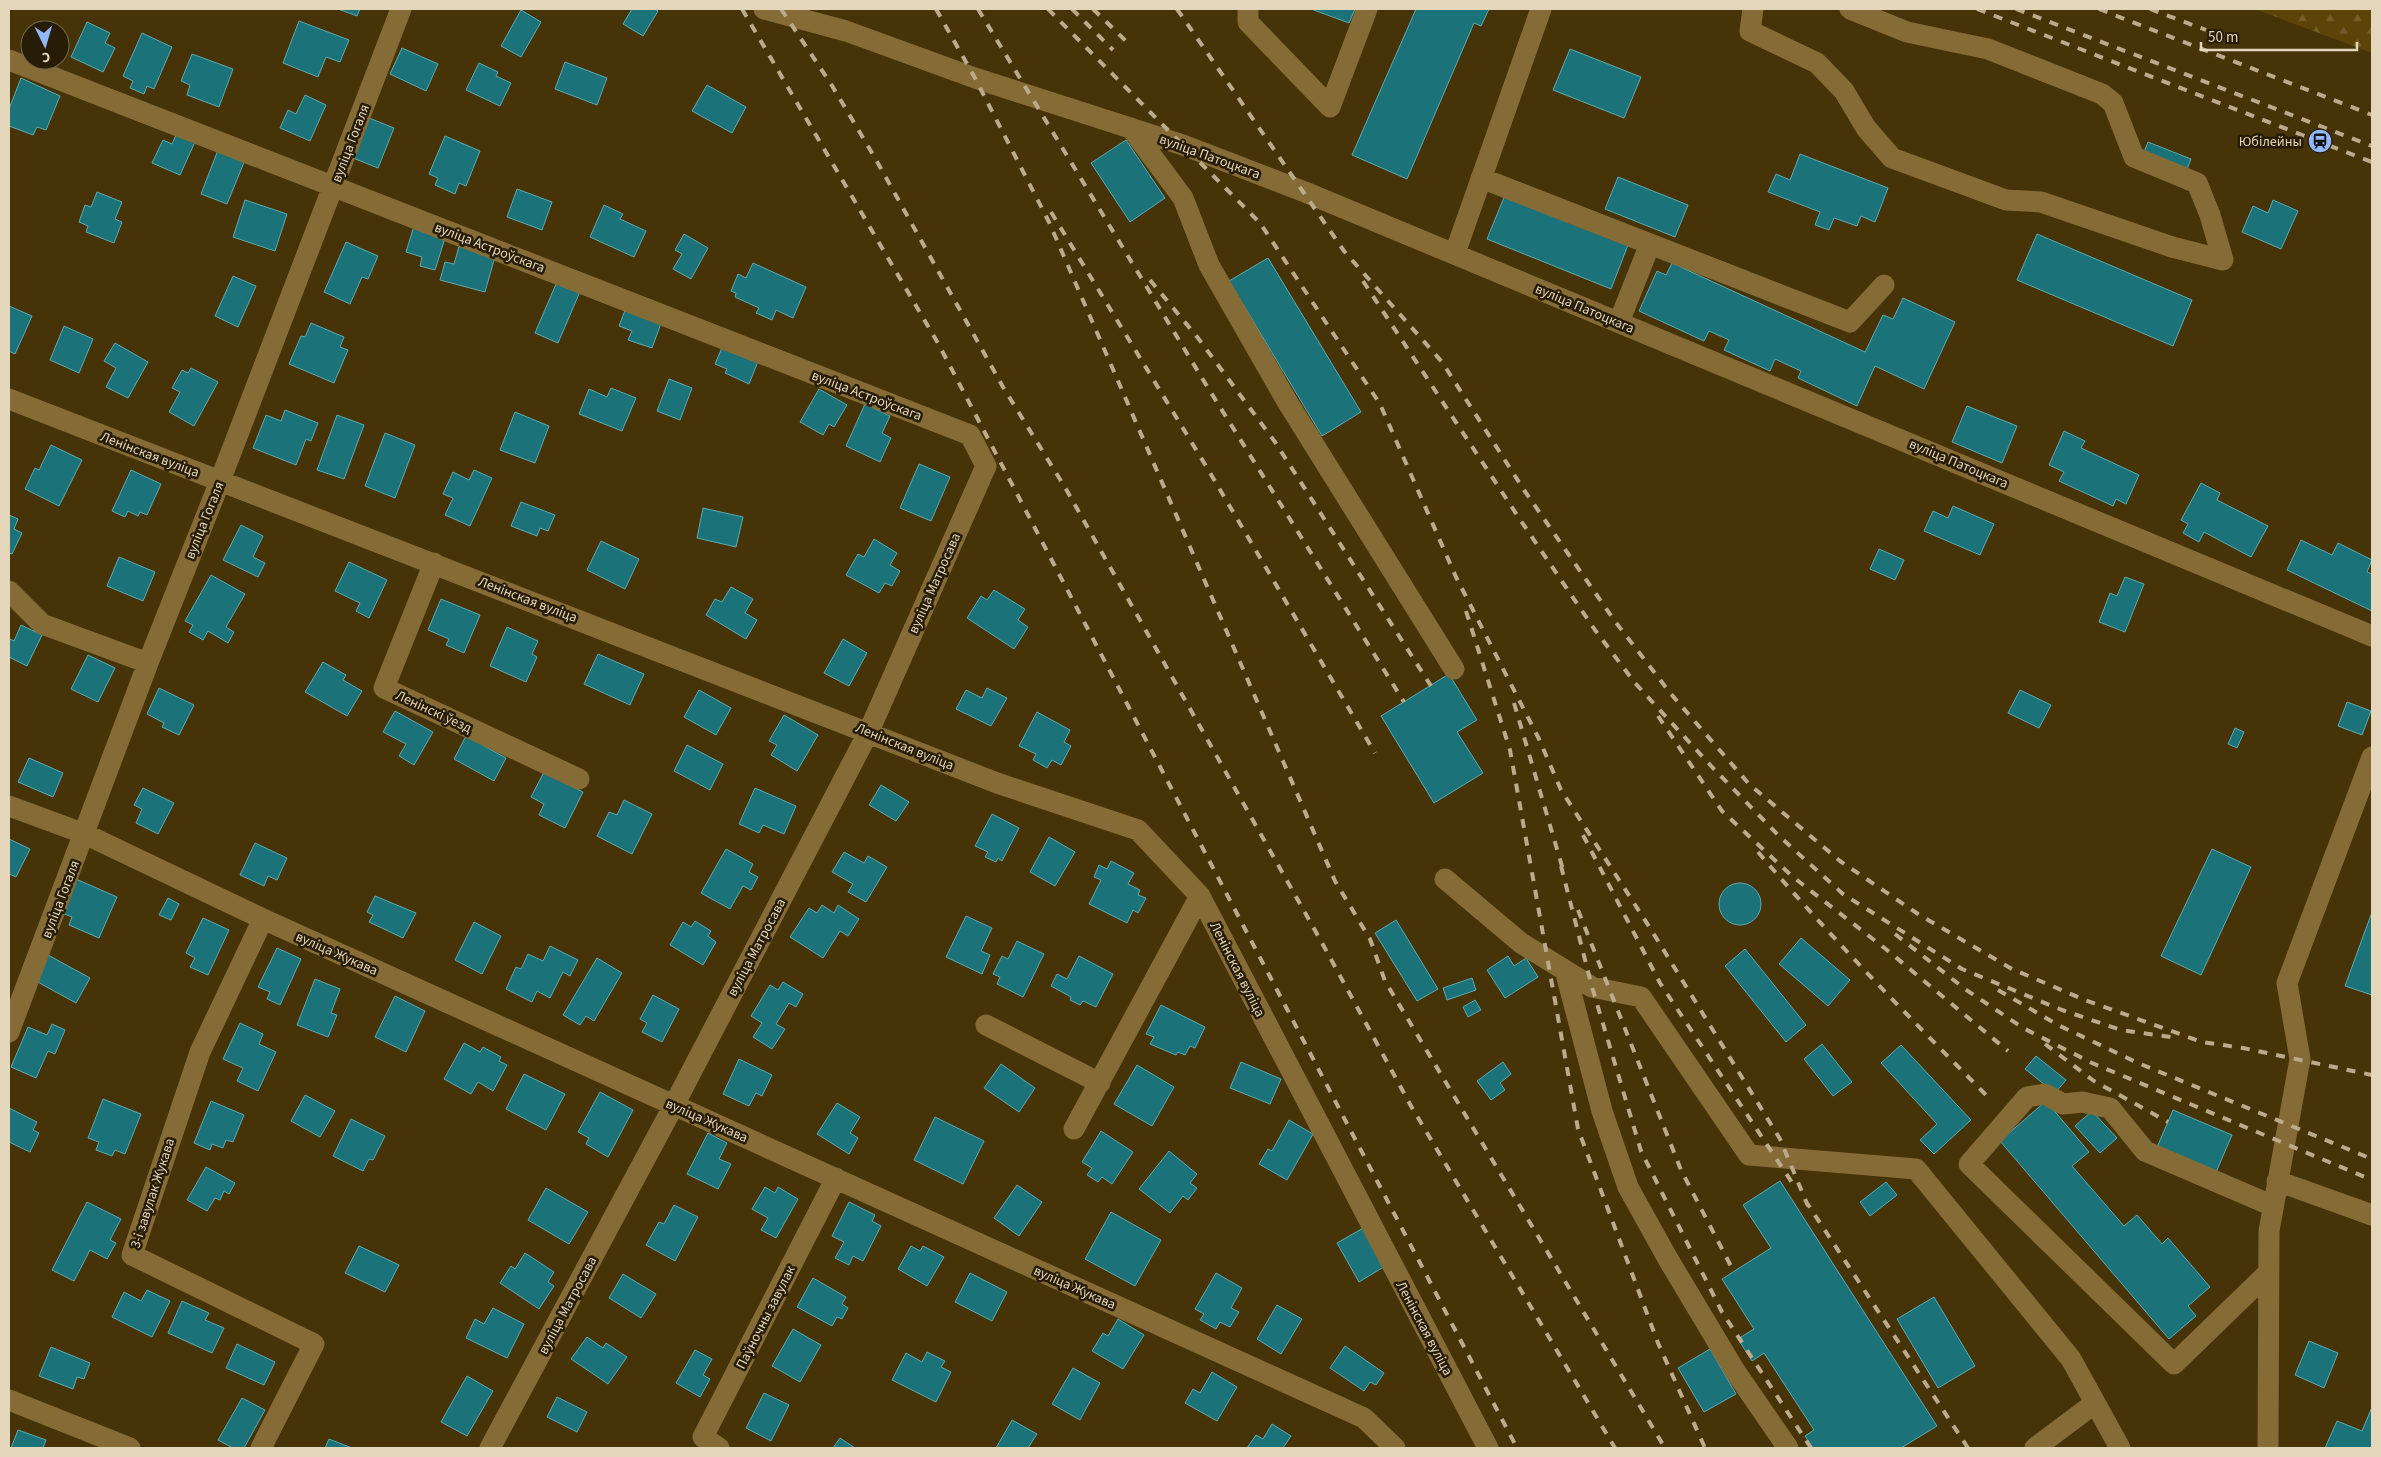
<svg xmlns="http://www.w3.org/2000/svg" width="2381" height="1457" viewBox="0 0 2381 1457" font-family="'Source Sans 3',sans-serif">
  <defs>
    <pattern id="forest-firs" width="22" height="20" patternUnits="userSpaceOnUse" patternTransform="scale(1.25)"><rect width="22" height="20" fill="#5c4307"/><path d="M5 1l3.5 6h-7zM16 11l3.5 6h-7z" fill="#735d29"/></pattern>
  </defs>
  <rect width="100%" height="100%" fill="#463308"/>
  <path fill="url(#forest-firs)" d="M2255,9H2372V53Z"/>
  <path fill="#1c7279" stroke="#5dabb2" d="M338,9H360L357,16Z
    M632,9H655L658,11L643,36L623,24Z
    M1311,9H1355L1349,23Z
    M1416,9H1489L1481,26L1474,23L1407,179L1352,155Z
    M521,10L541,22L521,57L501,46Z
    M299,21L349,40L340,62L326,57L318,77L283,63Z
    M87,22L110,33L105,43L115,48L103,72L71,57Z
    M142,33L172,47L154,89L147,86L144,94L130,88L133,81L123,76Z
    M402,48L438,64L426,91L390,74Z
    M1570,49L1641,77L1624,118L1553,90Z
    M192,54L233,69L219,107L187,95L190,85L181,81Z
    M565,62L607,78L597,105L555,89Z
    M479,63L498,72L496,76L511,83L500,106L466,90Z
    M21,78L60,96L46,130L37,127L33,135L9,126V109Z
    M707,85L746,107L732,133L692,111Z
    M305,95L326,105L310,141L280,128L288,110L296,114Z
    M369,118L394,128L378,168L353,158Z
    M177,133L195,142L180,175L152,163L163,140L172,144Z
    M445,136L480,151L466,186L459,183L455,194L435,185L438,178L429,174Z
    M1126,140L1165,198L1130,222L1091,163Z
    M2148,142L2191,159L2185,174L2142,157Z
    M218,150L245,160L227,204L201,194Z
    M1800,154L1888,188L1875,222L1861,216L1857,226L1834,218L1829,230L1815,225L1820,212L1768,192L1776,174L1790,180Z
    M1618,177L1688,205L1675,237L1605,209Z
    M517,189L552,202L542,230L507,217Z
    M97,192L122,202L115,219L122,222L114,243L86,232L88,226L79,222L85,205L91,207Z
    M1505,195L1628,245L1611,289L1487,239Z
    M245,200L287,214L275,251L233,237Z
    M2273,200L2298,211L2281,249L2242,232L2253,206L2268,213Z
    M604,205L623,214L620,219L646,231L634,257L590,237Z
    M414,226L446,235L435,270L420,266L422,257L406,252Z
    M684,234L708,248L691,279L673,269L682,254L675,250Z
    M2037,234L2192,300L2173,346L2017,280Z
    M346,242L378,256L368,279L362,277L350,304L324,292Z
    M460,243L496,253L485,292L440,280L445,262L454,264Z
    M1268,258L1361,412L1322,436L1229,281Z
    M753,263L806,287L793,318L776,310L772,320L756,313L759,308L735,297L736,293L731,291L738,274L746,278Z
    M1672,263L1865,352L1883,315L1893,319L1903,298L1955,322L1924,389L1875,366L1857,406L1798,378L1801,371L1775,359L1770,371L1724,350L1729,340L1709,331L1704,341L1639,311L1657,271L1666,275Z
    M233,276L256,286L238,327L215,316Z
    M559,277L582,287L558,343L535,333Z
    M627,305L663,318L652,348L628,340L632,331L619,326Z
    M9,306L32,316L15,354L9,351Z
    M311,323L344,337L340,347L348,350L334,383L289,364L301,336L305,337Z
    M64,326L93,339L79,373L50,360Z
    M115,343L148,362L128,398L106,387L116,368L104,361Z
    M724,343L759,359L749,384L725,373L727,369L715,364Z
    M191,368L218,382L194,426L169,412L180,392L172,388L182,370L188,373Z
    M669,379L692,388L680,420L657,411Z
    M611,388L636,398L622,431L579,414L589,389L607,397Z
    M819,389L847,405L834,427L829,424L823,435L800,422Z
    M865,404L890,416L882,433L891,438L880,462L846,446Z
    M1967,406L2017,426L2002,463L1952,442Z
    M285,410L318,423L311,441L306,439L296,465L253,448L266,415L281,421Z
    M515,412L549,426L535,463L500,450Z
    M337,415L364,425L344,479L317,470Z
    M2064,431L2085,441L2081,448L2139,475L2126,504L2116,499L2113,506L2059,481L2064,472L2049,465Z
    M385,433L415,445L395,498L365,486Z
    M51,445L82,460L59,506L25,489L35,468L39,470Z
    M919,464L950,477L931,521L900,508Z
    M131,470L161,484L147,515L140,512L138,516L128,511L125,517L112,511Z
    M474,470L492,478L470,526L445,515L453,498L443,494L453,472L469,480Z
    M2201,483L2220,493L2217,500L2268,526L2251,557L2204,532L2199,542L2183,533L2188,524L2181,520Z
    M521,502L555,515L548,531L540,528L537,536L511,526Z
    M1953,506L1994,524L1980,555L1924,531L1933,511L1948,518Z
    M703,508L743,517L736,547L697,538Z
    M9,515L18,519L14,529L22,533L12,554L9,553Z
    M241,525L263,536L253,557L265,563L258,577L223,560Z
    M874,539L897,553L890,565L900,571L892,586L885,583L879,593L846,575L858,554L864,557Z
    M2301,540L2332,555L2338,543L2372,560L2367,572L2372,574V611L2287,570Z
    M601,541L639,559L625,589L587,570Z
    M1879,549L1904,560L1895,580L1870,569Z
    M119,557L155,572L143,601L107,586Z
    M349,562L387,580L369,618L356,611L360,603L335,591Z
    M211,575L245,594L226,627L234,632L228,643L208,631L203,640L189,632L193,625L185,621Z
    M2125,577L2144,584L2125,632L2099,622L2110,593L2117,596Z
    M731,587L753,599L745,613L757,620L746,639L706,615L715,599L722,602Z
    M994,590L1025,609L1018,620L1028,627L1014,649L967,618L981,596L987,600Z
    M441,599L480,615L464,653L446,645L449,639L428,630Z
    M21,625L42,635L27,666L9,657V642L10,639L14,641Z
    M507,627L538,641L532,654L537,657L526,682L490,666Z
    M843,639L867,653L849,686L824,673Z
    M598,654L644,674L630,705L584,684Z
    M88,655L115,668L98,702L71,689Z
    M323,662L346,675L343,680L362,691L347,716L305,692Z
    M1449,674L1477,720L1457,732L1483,773L1434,803L1381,716Z
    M159,688L194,705L179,735L162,727L164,723L147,714Z
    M987,688L1007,698L991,726L956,709L966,690L982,698Z
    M699,690L731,708L716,735L684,717Z
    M2020,690L2051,705L2039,728L2008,713Z
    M2347,702L2371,711L2362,735L2338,726Z
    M395,711L433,732L414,765L399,756L406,744L383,732Z
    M1037,712L1070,730L1064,742L1071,746L1061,765L1052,760L1047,768L1033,760L1036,754L1019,746Z
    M784,715L818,735L797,771L771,755L777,745L769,741Z
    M2235,728L2244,732L2237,748L2228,744Z
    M466,736L506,758L494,781L454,759Z
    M687,745L723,764L710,790L674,771Z
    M29,758L63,773L53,797L18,782Z
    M544,772L583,792L565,828L539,815L544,804L531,797Z
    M881,785L909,802L896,821L869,805Z
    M143,788L174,803L158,834L136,823L142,809L134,805Z
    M755,788L796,806L784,834L763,825L759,833L739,824Z
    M624,800L652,814L632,854L597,836L609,812L617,815Z
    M992,814L1019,828L1002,861L998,858L996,862L985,857L988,852L975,846Z
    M1049,837L1075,852L1055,886L1030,872Z
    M9,839L30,849L16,877L9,874Z
    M255,843L287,858L277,880L268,876L264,886L240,875Z
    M726,849L753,864L749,872L758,877L751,890L743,886L730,909L701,893Z
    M2212,849L2251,867L2201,975L2161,956Z
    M844,852L864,863L868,856L887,867L866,902L848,892L853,884L832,872Z
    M1111,861L1134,873L1128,884L1140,890L1138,895L1146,898L1138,913L1133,910L1127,923L1089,904L1101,880L1094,877L1099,865L1107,869Z
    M76,879L117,897L99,938L69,925L72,917L62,913Z
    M1719 904a21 21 0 1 1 42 0a21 21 0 1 1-42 0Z
    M375,896L416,913L403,938L369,922L373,915L367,912Z
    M168,898L179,904L171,920L159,915Z
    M822,905L834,913L838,905L859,919L848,936L840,931L823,958L790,937L809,908L817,913Z
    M2372,912V995L2345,986Z
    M966,916L992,928L981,951L990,955L982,974L946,957Z
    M203,918L229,930L208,975L190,967L195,958L186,953Z
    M1396,920L1438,989L1417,1001L1375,933Z
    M695,921L711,931L708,936L716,942L703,965L670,945L683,922L691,927Z
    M474,922L501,936L482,974L455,960Z
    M1801,938L1850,980L1828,1006L1779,964Z
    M1017,941L1044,954L1023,997L997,984L1000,977L993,974L1002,956L1008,959Z
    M550,946L578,960L570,976L563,972L550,998L537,991L532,1002L506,989L516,967L521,969L528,954L543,961Z
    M277,948L301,959L280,1005L267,999L270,992L258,987Z
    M1745,949L1806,1025L1786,1042L1725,966Z
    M48,955L90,978L76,1003L34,980Z
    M1079,956L1113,974L1096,1007L1083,1001L1080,1005L1070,1000L1071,997L1051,986L1057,974L1067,979Z
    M1508,956L1514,966L1526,958L1538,977L1505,998L1487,970Z
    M597,958L622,973L594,1021L586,1016L580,1025L563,1015Z
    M1472,978L1476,990L1447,1000L1443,988Z
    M315,979L340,989L331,1013L337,1015L328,1037L297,1025Z
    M783,982L803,994L796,1007L789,1003L776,1024L785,1029L772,1049L753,1037L762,1023L751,1016L770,985L778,990Z
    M653,995L679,1009L662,1042L642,1032L647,1023L640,1019Z
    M395,996L425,1011L406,1052L375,1037Z
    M1475,1000L1481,1010L1468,1017L1463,1007Z
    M1161,1005L1205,1027L1195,1048L1190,1046L1185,1055L1178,1052L1176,1055L1150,1044L1154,1037L1146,1034Z
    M240,1023L263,1034L259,1044L276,1052L258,1091L237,1081L243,1068L223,1059Z
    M52,1024L65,1030L55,1054L48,1051L36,1078L11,1067L28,1027L47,1035Z
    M464,1043L480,1052L483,1047L501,1057L499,1061L507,1065L493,1091L478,1082L471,1094L444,1079Z
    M1822,1044L1852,1082L1833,1096L1804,1059Z
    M1901,1045L1971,1120L1934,1154L1920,1140L1937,1124L1881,1063Z
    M2036,1056L2066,1080L2055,1093L2025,1069Z
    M739,1059L772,1075L762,1096L756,1093L749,1106L723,1094Z
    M1241,1062L1281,1079L1270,1104L1230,1088Z
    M1503,1062L1511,1074L1500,1083L1505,1090L1491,1100L1477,1081Z
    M1001,1064L1035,1088L1019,1112L984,1088Z
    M1137,1065L1174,1087L1152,1126L1114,1104Z
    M524,1074L565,1094L546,1130L506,1109Z
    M600,1092L633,1110L608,1157L586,1144L589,1138L578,1132Z
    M305,1095L335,1111L320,1137L291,1121Z
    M103,1099L141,1114L125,1154L115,1150L112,1156L96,1150L99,1142L88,1138Z
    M211,1101L244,1115L233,1142L226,1140L223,1148L212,1144L210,1150L194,1143Z
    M2046,1101L2089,1152L2072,1166L2124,1226L2137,1215L2162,1244L2168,1238L2210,1287L2188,1306L2196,1316L2169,1339L2000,1141Z
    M837,1103L860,1117L850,1133L858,1138L849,1154L817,1134Z
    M9,1108L37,1122L33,1130L39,1133L30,1152L9,1142Z
    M2173,1110L2232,1135L2214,1177L2155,1152Z
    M2092,1111L2117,1138L2100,1153L2075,1126Z
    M935,1117L984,1141L963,1184L914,1160Z
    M351,1119L385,1136L373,1160L369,1159L363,1171L333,1156Z
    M1289,1120L1313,1134L1287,1180L1259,1164L1268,1149L1272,1151Z
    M1101,1131L1133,1152L1112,1184L1102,1177L1098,1182L1087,1175L1092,1168L1082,1162Z
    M708,1133L727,1143L719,1159L731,1164L718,1189L687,1174Z
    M1169,1151L1197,1174L1190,1183L1197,1188L1188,1200L1183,1196L1170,1213L1139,1189Z
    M206,1167L235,1183L229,1194L224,1191L220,1200L215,1198L207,1211L187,1200Z
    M1780,1181L1937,1426L1901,1448H1813L1805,1436L1814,1430L1764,1353L1752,1361L1738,1339L1754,1329L1722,1279L1771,1248L1743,1205Z
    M1886,1182L1897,1195L1870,1216L1860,1202Z
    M1017,1185L1042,1202L1019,1236L994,1218Z
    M765,1187L775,1193L778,1187L798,1199L776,1238L761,1230L768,1218L752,1209Z
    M546,1188L588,1212L569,1244L528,1220Z
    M87,1202L121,1219L110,1240L116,1243L107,1259L90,1250L74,1281L52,1270Z
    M849,1202L875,1215L872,1221L881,1226L863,1261L853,1256L849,1265L835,1258L844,1242L832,1236Z
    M674,1205L698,1217L675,1261L646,1245L659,1222L664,1224Z
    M1111,1212L1161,1240L1135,1286L1085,1259Z
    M1365,1227L1387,1265L1359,1282L1337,1243Z
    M359,1246L399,1265L385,1292L345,1273Z
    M911,1246L920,1251L923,1246L944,1257L927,1286L898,1269Z
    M525,1253L554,1272L548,1282L554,1286L539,1309L500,1283L511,1266L515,1269Z
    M970,1273L1007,1292L992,1321L955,1302Z
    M1216,1273L1242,1288L1231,1308L1239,1312L1230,1327L1220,1322L1216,1329L1200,1320L1204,1314L1195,1309Z
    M623,1274L656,1294L641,1318L609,1298Z
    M813,1278L846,1297L842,1304L848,1308L842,1319L837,1317L832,1326L797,1307Z
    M147,1290L170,1301L152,1337L112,1317L124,1292L141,1301Z
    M1934,1297L1975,1366L1938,1388L1897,1319Z
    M182,1301L209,1313L205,1320L224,1328L212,1353L168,1333Z
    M1277,1305L1302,1319L1281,1354L1257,1339Z
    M493,1308L524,1324L507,1358L466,1338L475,1319L484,1324Z
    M1118,1319L1144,1335L1123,1369L1092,1351L1103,1333L1108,1336Z
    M793,1329L821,1345L800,1382L772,1366Z
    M587,1337L603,1348L606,1343L627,1357L608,1384L571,1359Z
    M2309,1341L2338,1353L2324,1388L2295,1375Z
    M237,1344L275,1362L264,1385L226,1368Z
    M1345,1346L1384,1373L1376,1385L1370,1382L1364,1391L1330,1368Z
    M51,1347L90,1363L84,1379L77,1377L73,1389L39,1376Z
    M1710,1349L1736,1394L1704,1412L1678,1368Z
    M695,1350L712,1359L703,1375L710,1379L700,1397L676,1383Z
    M927,1352L945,1361L941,1367L951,1372L936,1402L892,1380L906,1353L922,1362Z
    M1073,1368L1100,1383L1080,1420L1052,1404Z
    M1212,1372L1237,1387L1217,1421L1185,1403L1193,1389L1200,1393Z
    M467,1376L493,1391L467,1436L441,1422Z
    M764,1393L789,1405L771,1441L746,1428Z
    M557,1397L587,1412L577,1432L547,1417Z
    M242,1398L265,1410L244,1448H233L218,1440Z
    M2372,1407V1448H2325L2337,1421L2362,1431Z
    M1012,1420L1037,1434L1028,1448H996Z
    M1272,1424L1291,1436L1283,1448H1247L1256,1435L1263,1439Z
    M18,1430L46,1440L43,1448H11Z
    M840,1438L855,1448H833Z
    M329,1439L352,1448H325Z"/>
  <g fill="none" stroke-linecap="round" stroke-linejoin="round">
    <path stroke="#856b36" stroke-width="21" d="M764,9L846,31L975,78L1183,145L1305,192L2372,636
      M1248,9V22L1330,107L1367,9
      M1753,9L1750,31L1817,63L1844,91L1866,128L1892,158L2006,200L2041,202L2172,247L2223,260L2210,215L2197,183L2134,157L2113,103L2102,94L1988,49L1907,32L1850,9
      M9,60L970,435L986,466L869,731L674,1105L490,1448
      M1131,128L1183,198L1209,265L1288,403L1454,669
      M1481,178L1850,322L1884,285
      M1455,253L1541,9
      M1619,322L1650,244
      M9,399L997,783L1138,830L1200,896L1488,1448
      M434,563L384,688L579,779
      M9,591L42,624L148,663
      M9,806L85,834L263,919L1364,1418L1395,1448
      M1445,879L1521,943L1592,987L1641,997L1749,1155L1916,1169L2071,1359L2120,1448
      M1565,970L1602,1111L1628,1187L1668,1259L1735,1371L1788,1448
      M986,1025L1100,1083
      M9,1032L148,663L220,481L401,9
      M1074,1129L1200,896
      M2277,1181L2372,1215
      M2269,1272L2174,1364L1969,1164L2027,1097L2045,1094L2063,1104L2082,1102L2110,1108L2145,1151L2273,1206
      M9,1400L130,1448
      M261,1448L314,1344L132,1255L200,1052L263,919
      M719,1448L703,1437L836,1178
      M2035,1448L2095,1403
      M2268,1448L2269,1231L2300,1059L2287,983L2372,757"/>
    <path stroke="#bbab8c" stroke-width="4" stroke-dasharray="9 9" stroke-linecap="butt" d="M742,9L939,345L1517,1448
      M781,9L831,84L875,158L1003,387L1066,489L1321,941L1411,1106L1615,1448
      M936,9L975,78L1049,222L1335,881L1370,939L1385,981L1665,1448
      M978,9L1205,383L1404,702
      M1048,9L1260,223L1380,404L1456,577L1539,739L1561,790L1650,928L1780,1139L1808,1206
      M1072,9L1113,50
      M1093,9L1126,41
      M1177,9L1344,251L1442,362L1524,490L1614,620L1671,694L1749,784L1840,861L1918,914L2012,969L2085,1000L2202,1042L2243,1048L2372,1075
      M1977,9L2372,162
      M2016,9L2372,146
      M2099,9L2372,115
      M2150,9L2206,30
      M1051,212L1206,466L1375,753
      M1150,280L1198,338L1275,442L1431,686
      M1363,281L1521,521L1595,630L1635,683L1713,768L1779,836L1843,894L1962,969L2062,1010L2121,1030L2177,1038
      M1466,611L1510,750L1578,1129L1658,1343L1705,1448
      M1514,703L1564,873
      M1658,716L1722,811L1793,877L1887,950L2008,1051
      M1583,835L1660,983L1793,1184
      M1758,852C1831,938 1909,1017 1988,1097
      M1561,866L1592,987L1641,1151L1722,1312L1811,1448
      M1578,910L1681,1170L1734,1272
      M1895,934L1965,989L2023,1028L2092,1063L2372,1180
      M1998,990L2058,1025L2138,1063L2372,1159
      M2045,1044L2094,1081L2168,1122
      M1805,1200L1968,1448"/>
  </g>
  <defs>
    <g id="station-disc" transform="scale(1.25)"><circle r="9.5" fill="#93b7fd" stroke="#271c06"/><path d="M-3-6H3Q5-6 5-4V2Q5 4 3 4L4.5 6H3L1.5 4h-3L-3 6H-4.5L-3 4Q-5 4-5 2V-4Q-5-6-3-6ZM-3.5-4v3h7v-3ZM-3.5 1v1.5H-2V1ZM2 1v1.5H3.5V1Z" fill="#111"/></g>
  </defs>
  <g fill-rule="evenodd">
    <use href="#station-disc" x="2320" y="141"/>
  </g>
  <g text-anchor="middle" stroke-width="5" stroke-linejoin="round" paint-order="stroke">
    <g font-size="14" fill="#e4d6bb" stroke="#271c06" text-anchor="end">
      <text x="2302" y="146">Юбілейны</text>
    </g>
    <g font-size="14" fill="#e4d6bb" stroke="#271c06">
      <text transform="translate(350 143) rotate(-69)" y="5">вуліца Гогаля</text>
      <text transform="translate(1210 156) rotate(20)" y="5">вуліца Патоцкага</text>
      <text transform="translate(490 247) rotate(21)" y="5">вуліца Астроўскага</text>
      <text transform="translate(1585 308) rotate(23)" y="5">вуліца Патоцкага</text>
      <text transform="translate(867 395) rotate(21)" y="5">вуліца Астроўскага</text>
      <text transform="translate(150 454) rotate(21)" y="5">Ленінская вуліца</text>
      <text transform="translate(1959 463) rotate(23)" y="5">вуліца Патоцкага</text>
      <text transform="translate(204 520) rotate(-68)" y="5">вуліца Гогаля</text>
      <text transform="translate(934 583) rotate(-66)" y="5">вуліца Матросава</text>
      <text transform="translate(528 599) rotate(21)" y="5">Ленінская вуліца</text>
      <text transform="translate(434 711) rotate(25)" y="5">Ленінскі ўезд</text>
      <text transform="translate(905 746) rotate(22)" y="5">Ленінская вуліца</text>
      <text transform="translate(60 899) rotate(-69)" y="5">вуліца Гогаля</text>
      <text transform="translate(756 947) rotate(-62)" y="5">вуліца Матросава</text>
      <text transform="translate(337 953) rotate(24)" y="5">вуліца Жукава</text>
      <text transform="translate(1238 969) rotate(63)" y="5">Ленінская вуліца</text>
      <text transform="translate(707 1120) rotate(24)" y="5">вуліца Жукава</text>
      <text transform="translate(152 1193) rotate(-72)" y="5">3-і завулак Жукава</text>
      <text transform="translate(1075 1287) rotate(24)" y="5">вуліца Жукава</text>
      <text transform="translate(567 1305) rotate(-62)" y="5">вуліца Матросава</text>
      <text transform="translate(765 1317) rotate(-63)" y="5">Паўночны завулак</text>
      <text transform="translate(1425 1328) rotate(62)" y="5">Ленінская вуліца</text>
    </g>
  </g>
  <rect width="2381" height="1457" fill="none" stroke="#e4d6bb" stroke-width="20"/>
  <g transform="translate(45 45) rotate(175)"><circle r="24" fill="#271c06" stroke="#73664e"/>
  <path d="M0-4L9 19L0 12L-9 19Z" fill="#93b7fd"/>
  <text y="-8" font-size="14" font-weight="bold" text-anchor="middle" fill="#e4d6bb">С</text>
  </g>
  <path d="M2201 42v8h156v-8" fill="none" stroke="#e4d6bb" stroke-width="2.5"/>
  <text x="2208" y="42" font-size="15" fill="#e4d6bb" stroke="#271c06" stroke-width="4" paint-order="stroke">50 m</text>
</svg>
